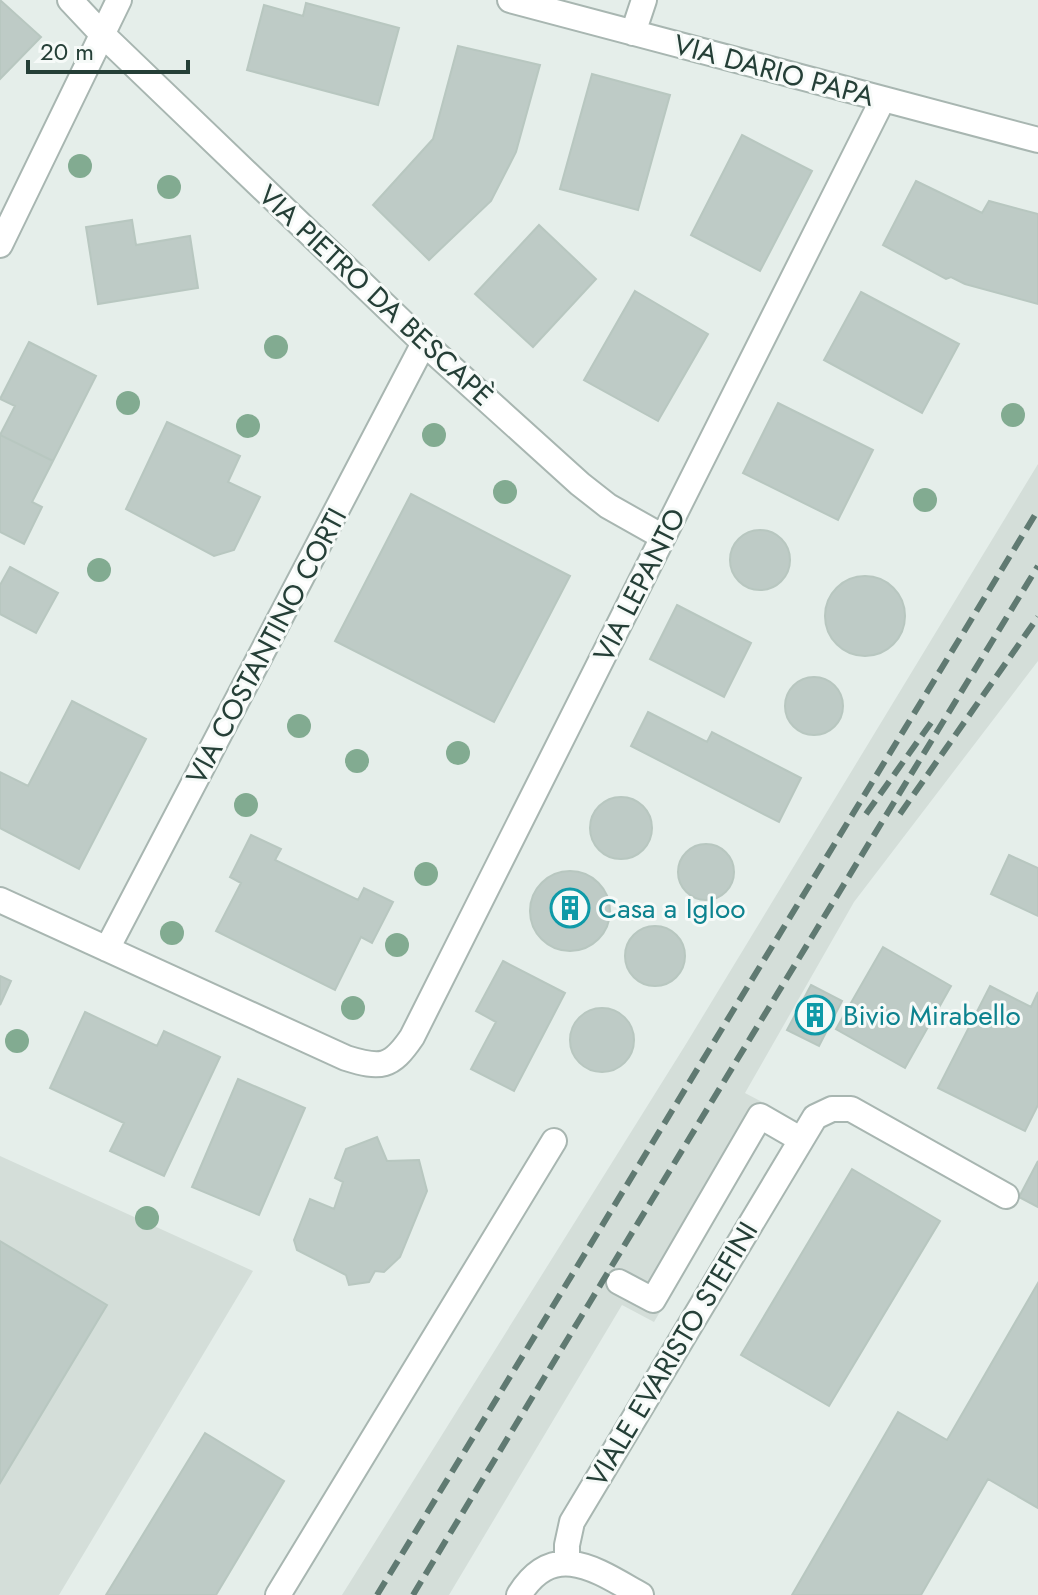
<svg xmlns="http://www.w3.org/2000/svg" width="1038" height="1595" viewBox="0 0 1038 1595" font-family="Jost,sans-serif">
  <rect width="100%" height="100%" fill="#e5eeea"/>
  <path fill="#d4ded9" d="M1038,464V661L854,902L745,1093L779,1111L654,1322L622,1305L449,1595H342L686,1044Z
    M0,1156L253,1271L59,1595H0Z"/>
  <path fill="#becbc6" stroke="#b8c7c0" stroke-width="2" d="M0,0L41,37L0,79Z
    M306,3L399,28L378,105L247,70L264,5L303,16Z
    M458,46L540,65L516,152L491,201L429,260L373,205L433,139Z
    M592,74L670,95L638,210L560,189Z
    M742,135L812,171L760,271L691,235Z
    M916,181L982,213L989,201L1038,214V304L965,284L951,277L946,279L883,245Z
    M132,220L136,245L190,236L198,288L98,304L86,227Z
    M539,225L596,279L533,347L475,294Z
    M635,291L708,334L658,421L584,380Z
    M861,292L959,344L922,413L824,360Z
    M29,342L96,376L53,461L0,435L15,406L0,399Z
    M778,403L873,450L838,520L743,473Z
    M167,422L240,456L228,482L260,497L234,550L214,556L126,509Z
    M0,435L53,461L32,502L42,507L24,544L0,532Z
    M411,494L570,576L494,722L335,641Z
    M730 560a30 30 0 1 1 60 0a30 30 0 1 1-60 0Z
    M10,567L58,593L36,633L0,614V585Z
    M825 616a40 40 0 1 1 80 0a40 40 0 1 1-80 0Z
    M677,605L751,643L724,697L650,659Z
    M785 706a29 29 0 1 1 58 0a29 29 0 1 1-58 0Z
    M72,701L146,739L79,869L0,828V772L28,786Z
    M648,712L707,742L712,732L801,778L779,822L631,746Z
    M590 828a31 31 0 1 1 62 0a31 31 0 1 1-62 0Z
    M251,835L281,849L275,860L358,900L364,888L393,902L372,943L361,937L335,990L216,931L241,883L230,877Z
    M678 872a28 28 0 1 1 56 0a28 28 0 1 1-56 0Z
    M1009,855L1038,868V916L991,894Z
    M530 911a40 40 0 1 1 80 0a40 40 0 1 1-80 0Z
    M625 956a30 30 0 1 1 60 0a30 30 0 1 1-60 0Z
    M883,947L951,986L905,1068L836,1029Z
    M503,961L565,993L514,1091L471,1069L496,1022L476,1011Z
    M0,976L11,981L0,1005Z
    M811,985L842,1001L819,1046L787,1030Z
    M990,986L1031,1007L1038,992V1105L1025,1131L938,1088Z
    M570 1040a32 32 0 1 1 64 0a32 32 0 1 1-64 0Z
    M85,1012L157,1046L164,1031L220,1057L164,1176L110,1151L124,1123L50,1088Z
    M238,1079L305,1108L259,1215L192,1187Z
    M377,1137L387,1161L419,1160L427,1191L400,1257L384,1272L375,1271L369,1282L349,1285L346,1275L297,1250L294,1240L310,1199L334,1209L343,1182L335,1178L346,1149Z
    M1038,1161V1207L1019,1197Z
    M852,1169L940,1221L829,1406L741,1355Z
    M0,1241L107,1305L0,1483Z
    M1038,1283V1508L988,1479L921,1595H792L898,1412L947,1440Z
    M205,1433L284,1481L216,1595H106Z"/>
  <g fill="none" stroke-linecap="round" stroke-linejoin="round">
    <g stroke="#a8b6b1" stroke-width="28">
      <path id="minor" d="M70,0L102,34L424,343L580,484L608,506L663,537
        M510,0L1038,140
        M633,33L644,0
        M0,245L119,0
        M0,900L346,1058C381,1069 391,1068 412,1037L883,99
        M107,949L424,343
        M619,1282L653,1300L760,1116L800,1139
        M567,1562V1545L572,1522L815,1117L832,1109H851L1006,1196
        M278,1595L554,1141
        M519,1595C554,1538 598,1571 641,1595"/>
    </g>
    <use href="#minor" stroke="#fff" stroke-width="24"/>
    <path stroke="#607a72" stroke-width="6" stroke-dasharray="16 8" stroke-linecap="butt" d="M866,814L933,720
      M900,814L1038,617
      M377,1595L1038,510
      M413,1595C620,1251 829,909 1038,566"/>
  </g>
  <g fill="#82ab91">
    <circle cx="80" cy="166" r="12"/>
    <circle cx="169" cy="187" r="12"/>
    <circle cx="276" cy="347" r="12"/>
    <circle cx="128" cy="403" r="12"/>
    <circle cx="1013" cy="415" r="12"/>
    <circle cx="248" cy="426" r="12"/>
    <circle cx="434" cy="435" r="12"/>
    <circle cx="505" cy="492" r="12"/>
    <circle cx="925" cy="500" r="12"/>
    <circle cx="99" cy="570" r="12"/>
    <circle cx="299" cy="726" r="12"/>
    <circle cx="458" cy="753" r="12"/>
    <circle cx="357" cy="761" r="12"/>
    <circle cx="246" cy="805" r="12"/>
    <circle cx="426" cy="874" r="12"/>
    <circle cx="172" cy="933" r="12"/>
    <circle cx="397" cy="945" r="12"/>
    <circle cx="353" cy="1008" r="12"/>
    <circle cx="17" cy="1041" r="12"/>
    <circle cx="147" cy="1218" r="12"/>
  </g>
  <defs>
    <g id="building-ring" transform="scale(2)"><circle r="9.5" fill="#f6faf8" stroke="#0f9aa8" stroke-width="1.5"/><path d="M-4-6H4V6H1V3H-1V6H-4ZM-2.5-4.3h1.7v1.8h-1.7ZM.8-4.3h1.7v1.8H.8ZM-2.5-1h1.7V.8h-1.7ZM.8-1h1.7V.8H.8Z" fill="#0f9aa8"/></g>
  </defs>
  <g fill-rule="evenodd">
    <use href="#building-ring" x="570" y="908"/>
    <use href="#building-ring" x="815" y="1015"/>
  </g>
  <g text-anchor="middle" stroke-width="6" stroke-linejoin="round" paint-order="stroke">
    <g font-size="28" fill="#253f37" stroke="#f6faf8">
      <text transform="translate(774 70) rotate(15)" y="10">VIA DARIO PAPA</text>
      <text transform="translate(376 295) rotate(43)" y="10">VIA PIETRO DA BESCAPÈ</text>
      <text transform="translate(639 585) rotate(-63)" y="10">VIA LEPANTO</text>
      <text transform="translate(266 646) rotate(-62)" y="10">VIA COSTANTINO CORTI</text>
      <text transform="translate(672 1354) rotate(-59)" y="10">VIALE EVARISTO STEFINI</text>
    </g>
    <g font-size="28" fill="#0d838f" stroke="#f6faf8" text-anchor="start">
      <text x="598" y="918">Casa a Igloo</text>
      <text x="843" y="1025">Bivio Mirabello</text>
    </g>
  </g>
  <path d="M28 60v12h160v-12" fill="none" stroke="#253f37" stroke-width="4"/>
  <text x="40" y="60" font-size="24" fill="#253f37" stroke="#f6faf8" stroke-width="6" paint-order="stroke">20 m</text>
</svg>
